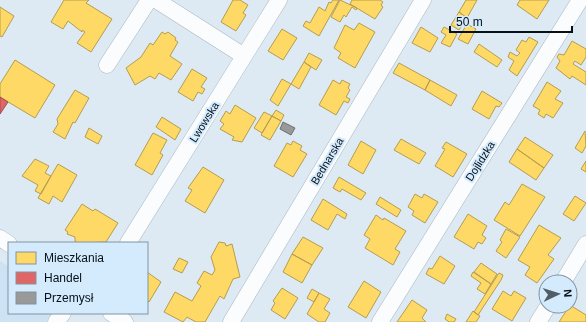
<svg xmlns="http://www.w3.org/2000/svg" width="586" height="322" viewBox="0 0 586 322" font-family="Helvetica,sans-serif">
  <rect width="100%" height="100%" fill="#ddeaf4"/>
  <path fill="#cde2f3" d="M0,261L9,267V313H52L46,322H0Z"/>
  <path fill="#ffd966" stroke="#b49d4f" d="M64,0H89L86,3L112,19L91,52L77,43L85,32L82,30V32L68,21L63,29L51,22Z
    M233,0H240L248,5L243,13L246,15L236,31L221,22Z
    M333,0H339L319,36L303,26L306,21L310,23L319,7L325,11L329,2L331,3Z
    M340,0L357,8L356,10L352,7L346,17L344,15L340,22L331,17Z
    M352,0H380L383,2L381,5L383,7L375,19L350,4Z
    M466,0H477L467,18L459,12Z
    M520,0H549L537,19L517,5Z
    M0,7L14,16L2,37L0,36Z
    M459,12L467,18L459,30L451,25Z
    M359,23L375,32L355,68L338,58L341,53L334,48L345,25L354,30Z
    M467,24L476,29L468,44L458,39Z
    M421,27L438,38L430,52L412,43Z
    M444,27L457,34L450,47L441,43L446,35L441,32Z
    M282,29L297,38L283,60L268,51Z
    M162,32L165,34L168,32L176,38L175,40L178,42L170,56L182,64L171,80L159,73L155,79L150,76L135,85L126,68L141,57L150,43L153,45Z
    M529,37L538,42L517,76L509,70L514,61L508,57L510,52L517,56L520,53L516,50L522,40L526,42Z
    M572,41L586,49V57L581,65L575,61L573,64L586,72V85L572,76L570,79L556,68L560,61L557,57L559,54L564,55Z
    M479,44L502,60L497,67L474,52Z
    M309,53L322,60L316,70L304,62Z
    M15,60L55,85L35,118L0,97V84Z
    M304,62L311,67L299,89L291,84Z
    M399,63L430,80L425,90L393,73Z
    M192,69L207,78L201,87L205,89L202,94L198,92L193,101L178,92Z
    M282,79L291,84L278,106L270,100Z
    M333,80L340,84L342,80L350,84L348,88L350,90L346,97L350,99L348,103L344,101L336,115L319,105Z
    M430,80L457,95L451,106L425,90Z
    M547,82L561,91L555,99L563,103L553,118L546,114L544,118L538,114L540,110L533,106Z
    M75,90L89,98L75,123L73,122L65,139L53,132L58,124L57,119Z
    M482,91L502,103L499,107L496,106L489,119L472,109Z
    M235,105L256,118L242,142L232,140L234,137L220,129L224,124L220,121L226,111L230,114Z
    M276,110L284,115L281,121L272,116Z
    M264,112L272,116L262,133L254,128Z
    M272,116L281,121L270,140L261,135Z
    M162,117L181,129L175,140L156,127Z
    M89,128L102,136L98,144L85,137Z
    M585,131L586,146L582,153L575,148Z
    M153,133L167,140L160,153L163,155L152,175L135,165Z
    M525,137L553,155L544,168L517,149Z
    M401,139L426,153L419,164L394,150Z
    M293,141L302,146L300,150L307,154L293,177L274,166L287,143L291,145Z
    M361,141L376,150L363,174L348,165Z
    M446,142L467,154L453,177L435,166L445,149L442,148Z
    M517,149L544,168L536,180L509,162Z
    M35,159L49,166L45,173L51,176L41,194L35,191L38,185L22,176Z
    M586,161V172L581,169Z
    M58,164L77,175L62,202L53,196L49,204L38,198Z
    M203,167L224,180L205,213L185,201L192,190L188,188Z
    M339,177L366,193L361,200L342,189L340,192L333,188Z
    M522,184L545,197L520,236L494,220L505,202L509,205Z
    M415,194L422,198L424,194L438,202L425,223L412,215L414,211L408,207Z
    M575,196L586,203L574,221L563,214Z
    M380,197L401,210L397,217L376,204Z
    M323,199L347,214L345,219L337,214L328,230L311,220Z
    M82,204L93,211L95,209L118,223L106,242L78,243L75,241V237L67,234L68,232L65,230Z
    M468,214L487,226L482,235L486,238L482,244L478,242L474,249L454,237Z
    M376,215L383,220L384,218L406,231L395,249L400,252L393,265L365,248L370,239L364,235Z
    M539,225L561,238L548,255L554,259L537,283L525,275L530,267L518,260Z
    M506,229L520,237L506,258L496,251L502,242L500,240Z
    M303,237L323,248L312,265L292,254Z
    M219,242L225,243L226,246L232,244L240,277L233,279L224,299L220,296L205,322H196L187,317L183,322L164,312L175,292L192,301L201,286L197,283L204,271L212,275L215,270L211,257Z
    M292,254L312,265L302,283L283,272Z
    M440,256L455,266L444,284L426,274L429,268L432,269Z
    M179,258L188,262L182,273L173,269Z
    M481,263L497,274L491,284L474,272Z
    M147,272L161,282L149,302L147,300Z
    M473,272L491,284L485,294L477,289L481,283L471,276Z
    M499,273L503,275L501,280L478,315L474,312Z
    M364,281L381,292L366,318L348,307Z
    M282,288L298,298L285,319L271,310L275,303L273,301Z
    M312,289L319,293L314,302L307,298Z
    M503,291L511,296L514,291L526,298L512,321L492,309Z
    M319,293L330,299L324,309L330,313L325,322H319L307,314Z
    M412,300L427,310L422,318L426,322H397Z
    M570,305L586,315V322H559Z
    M473,311L480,316L476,322H466Z
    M447,314L456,319L454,322H449L445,319Z"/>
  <path fill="#e06666" stroke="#9f4c4f" d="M0,97L8,102L0,114Z"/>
  <path fill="#999" stroke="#6d7072" d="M283,122L295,128L291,135L280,129Z"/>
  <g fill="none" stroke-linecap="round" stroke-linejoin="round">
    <g stroke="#abb6bf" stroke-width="17">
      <path id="street" d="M156,0L244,56
        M107,65L149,0
        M0,238L9,244
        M128,243L279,0
        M563,282L586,244
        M111,313L125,322
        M56,322L63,313
        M231,322L423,0
        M380,322L580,0
        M538,322L548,306"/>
    </g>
    <use href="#street" stroke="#fafcfd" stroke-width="16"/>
  </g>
  <g text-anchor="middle" stroke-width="4" stroke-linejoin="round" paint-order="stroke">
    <g font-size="11" fill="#061018" stroke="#d4ebfd">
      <text transform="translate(204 122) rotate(-58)" y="4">Lwowska</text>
      <text transform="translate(327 161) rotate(-59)" y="4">Bednarska</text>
      <text transform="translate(480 161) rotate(-58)" y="4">Dojlidzka</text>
    </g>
  </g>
  <rect x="8" y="242" width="140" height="72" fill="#d4ebfd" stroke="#8293a1"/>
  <rect x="16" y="252" width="20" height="12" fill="#ffd966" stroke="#8293a1"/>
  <text x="44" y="262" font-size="12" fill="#061018">Mieszkania</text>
  <rect x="16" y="272" width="20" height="12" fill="#e06666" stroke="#8293a1"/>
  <text x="44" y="282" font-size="12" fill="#061018">Handel</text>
  <rect x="16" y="292" width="20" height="12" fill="#999999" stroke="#8293a1"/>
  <text x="44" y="302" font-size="12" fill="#061018">Przemysł</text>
  <g transform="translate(558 294) rotate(86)"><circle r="19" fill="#d4ebfd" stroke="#8293a1"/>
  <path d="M0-3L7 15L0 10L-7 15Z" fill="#515c65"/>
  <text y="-6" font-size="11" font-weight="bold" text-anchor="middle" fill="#061018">N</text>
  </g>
  <path d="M450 26v6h122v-6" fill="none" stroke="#061018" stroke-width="2"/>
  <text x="456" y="26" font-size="12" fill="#061018" stroke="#d4ebfd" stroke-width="3" paint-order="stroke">50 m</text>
</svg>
